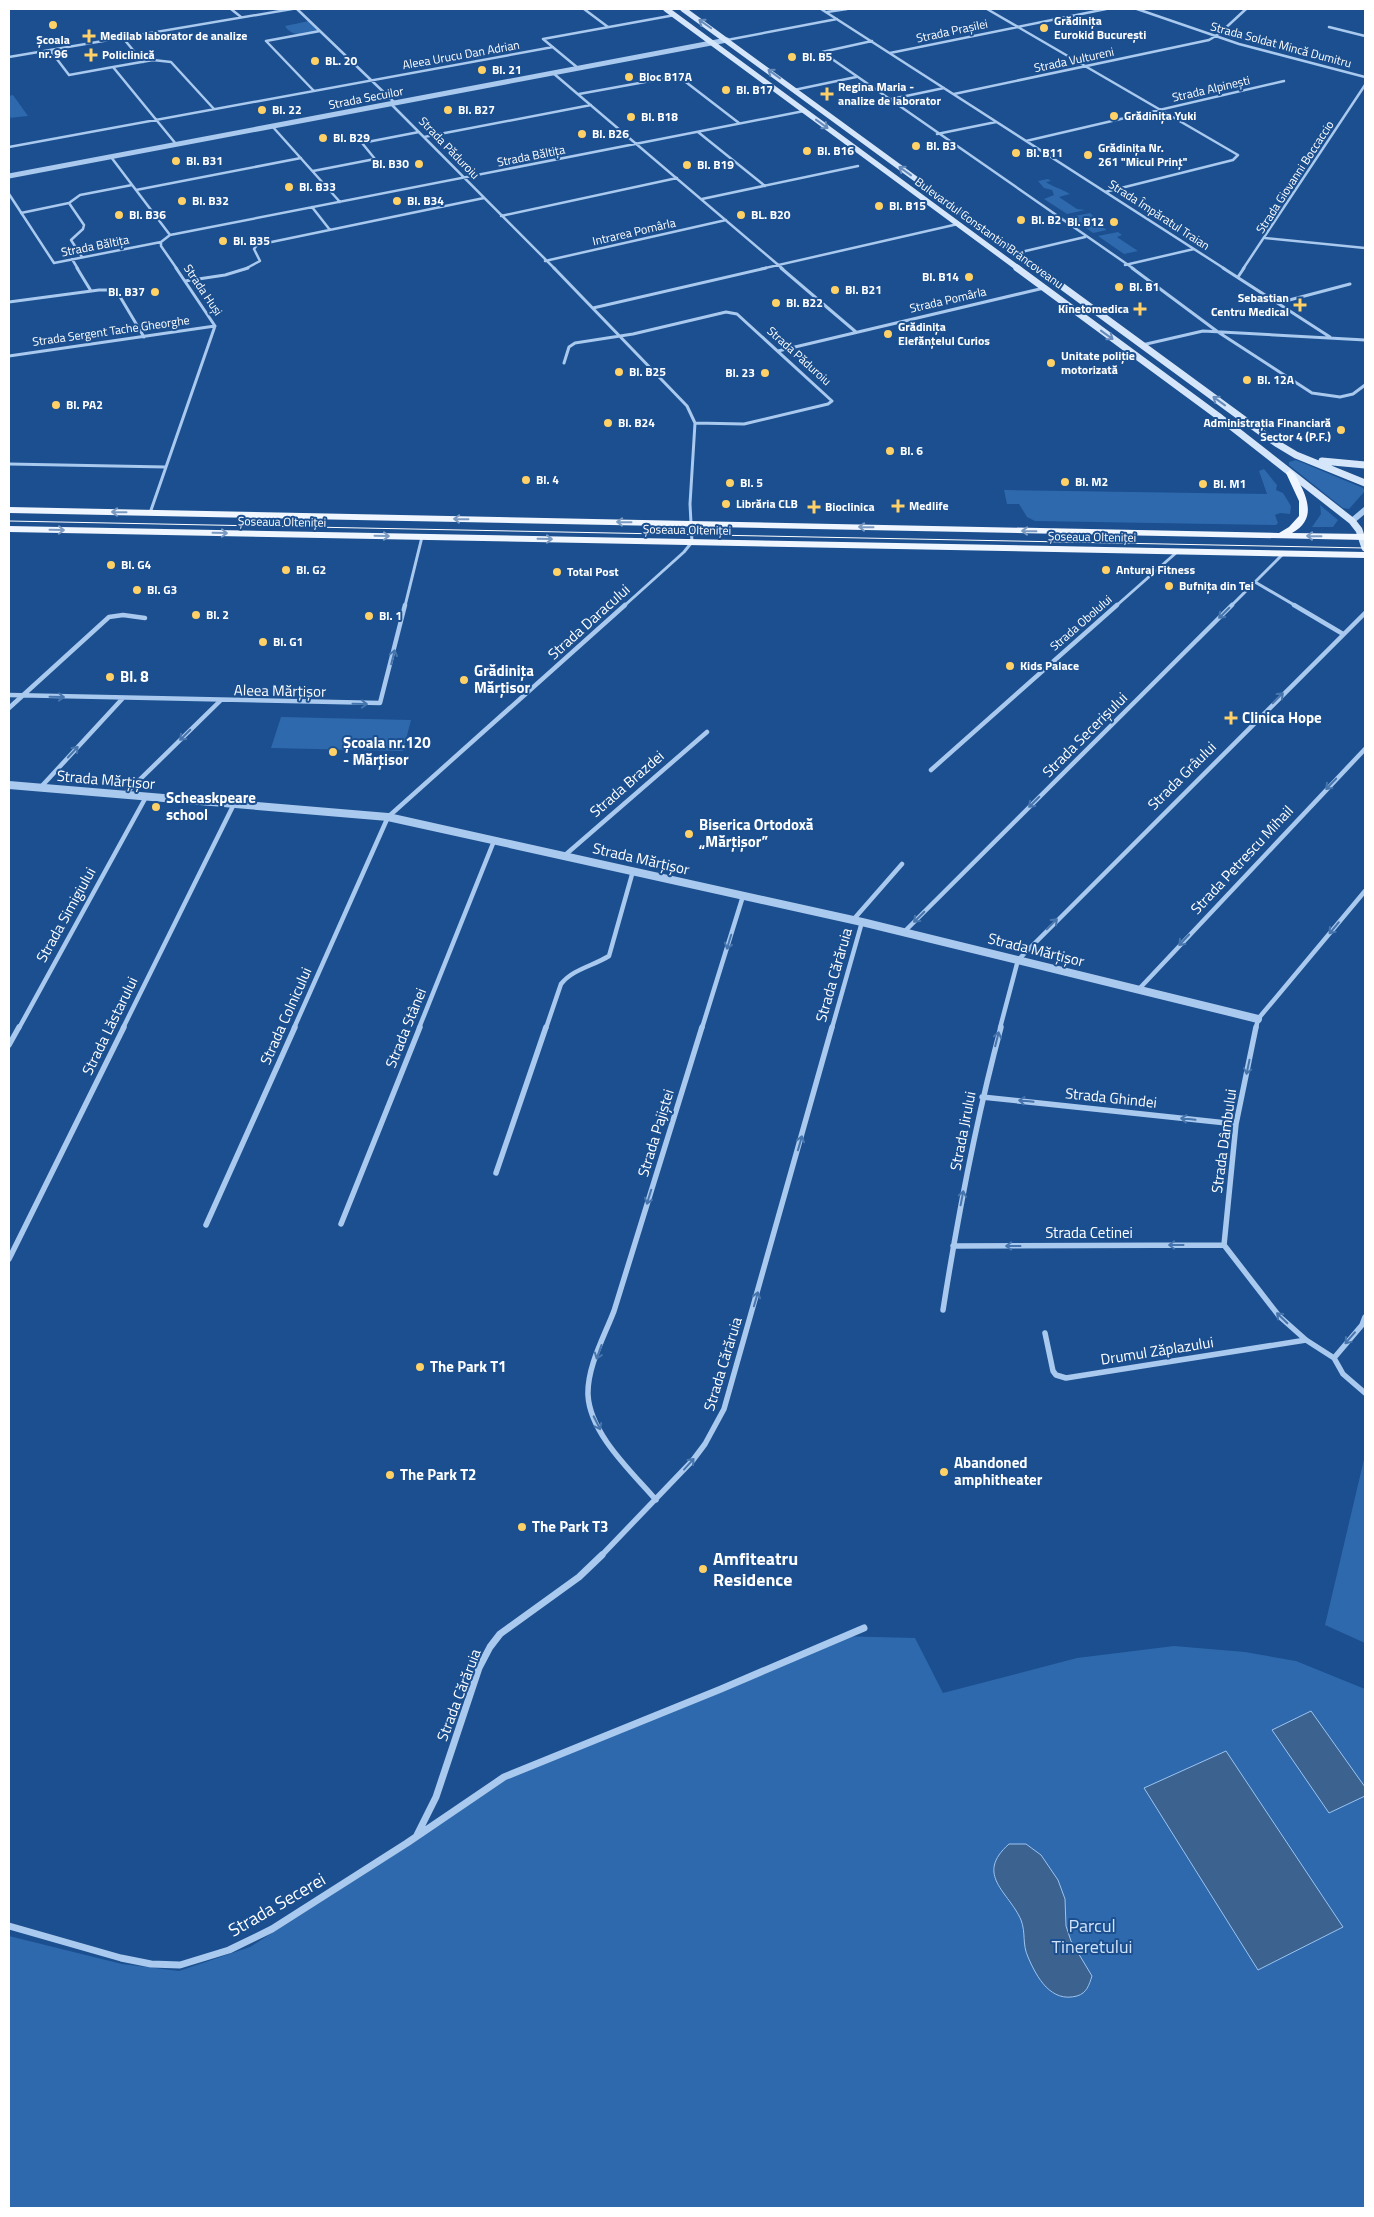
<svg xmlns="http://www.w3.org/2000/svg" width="1374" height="2217" viewBox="0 0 1374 2217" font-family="'Titillium Web',sans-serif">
  <rect width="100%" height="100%" fill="#1b4f8f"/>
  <path fill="#2e69ad" d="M309,21L320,31C308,33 293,39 285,26Z
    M13,95L28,116L9,118V96Z
    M1048,179L1051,181L1046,182C1053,187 1062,189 1070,194L1059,197L1077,209L1085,210L1067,214L1044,199L1054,195L1052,190L1044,188L1038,181Z
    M1090,213L1093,216L1089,218L1107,230L1093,233L1070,217Z
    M1118,232L1122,235L1117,237L1138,251L1124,254L1098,236Z
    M1296,460L1363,488L1365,491L1349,509L1343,508L1289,465V462Z
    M1264,469L1277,485L1276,490L1283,493L1291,506L1290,514L1280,513L1275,515L1278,523L1276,525L1035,521L1027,517L1019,504H1007L1004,490L1267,494L1259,471Z
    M1320,505L1338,520L1333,527H1312L1321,514Z
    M281,717L411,720L403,751L271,748Z
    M1365,1455V1643L1325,1625Z
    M836,1636L915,1638L943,1693L1077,1658L1174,1646L1245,1652L1296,1661L1365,1689V2208H9V1936L122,1964L179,1971L250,1947L413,1843L505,1779Z"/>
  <path fill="#3c6290" stroke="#9cc4f0" d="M1311,1711L1365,1787V1796L1329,1813L1272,1730Z
    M1226,1751L1343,1927L1258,1970L1144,1788Z
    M1009,1844H1026L1041,1855L1058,1880L1065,1899L1066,1926L1071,1941L1092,1976C1089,1985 1087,1993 1077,1996C1051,2003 1037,1978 1028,1957C1022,1944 1026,1933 1021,1920C1009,1892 974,1875 1009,1844Z"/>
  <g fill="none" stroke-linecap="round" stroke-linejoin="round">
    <path stroke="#a9c9ee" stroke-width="2.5" d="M231,9L241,17
      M297,9L395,103
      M584,9L608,27
      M821,9L1225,269
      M987,9L1238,155L1233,160L1105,192
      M1137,9L1239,44L1365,77
      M827,12L847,9
      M1329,27L1365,36
      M123,38L143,62
      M543,39L675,15
      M543,39L578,68
      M727,40L837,19
      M872,41L822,52L1134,269
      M50,50L69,75L113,67L176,144
      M890,53L1106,9
      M9,57L292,9
      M113,67L153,60L171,62L214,109
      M553,73L783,269
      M794,90L856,77
      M314,91L266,41L320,31
      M579,94L678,76L739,123
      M954,94L1209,40L1219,34L1246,9
      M887,100L944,88
      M391,104L555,269
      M272,126L340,202
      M698,132L765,186
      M937,134L996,122
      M424,137L591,105
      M1026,141L1284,81
      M9,147L553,47
      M111,157L170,235L161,242V246L177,269
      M313,171L375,159L362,143L419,132
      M136,190L301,158
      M9,194L54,263L161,242
      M702,199L858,166
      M69,203L84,225L83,229L71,240L82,257
      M312,207L330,230
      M21,213L69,203L80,195L132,185
      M501,216L677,178
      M170,235L804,111
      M1265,238L1365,248
      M1017,253L1085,237
      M72,259L78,269
      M545,261L726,220
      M1125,265L1194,249
      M245,269L260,261L254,249L257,245L484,198
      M761,269L958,224
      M1243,269L1365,85"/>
    <path stroke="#a9c9ee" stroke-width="3" d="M77,268L91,291
      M554,268L687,406L695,423L690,504L692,542L684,552L624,606
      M781,268L856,332
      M1132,268L1218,332L1312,393L1340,397L1353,394L1365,385
      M1223,268L1330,337
      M1238,277L1244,268
      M185,281L225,275L248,268
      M9,302L99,290H116L144,337
      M1278,303L1350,284
      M593,308L766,268
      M1142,345L1203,331L1365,340
      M778,351L1044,288
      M9,356L215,326
      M564,363L569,347L575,343L633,334L726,312L737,314L832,401L828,404L744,424L695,423
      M9,464L166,467
      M150,513L215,326L176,268
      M1255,582L1296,606
      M405,606L422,537
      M1116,606L1177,552
      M1231,606L1283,554"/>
    <path stroke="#a9c9ee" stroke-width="4.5" d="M1294,605L1343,634
      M9,695L380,703L405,605
      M9,708L109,617L123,615L145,618
      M931,770L1117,605
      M40,788L123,698
      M124,795L220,701
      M564,856L707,732
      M853,920L902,864
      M904,932L1232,605
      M1139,989L1365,749
      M19,1028L146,797
      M123,1028L234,804
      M294,1028L388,817L625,605
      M419,1028L494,841
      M546,1028L561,984C573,969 593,966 609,956L633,871
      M702,1028L743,896
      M832,1028L862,922
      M1000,1028L1018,960L1365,613
      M1256,1028L1258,1019L1365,891"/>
    <path stroke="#a9c9ee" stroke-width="5.5" d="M1256,1027L1236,1124L1224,1245L1279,1316L1306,1340L1334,1358L1343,1374L1365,1393
      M9,1045L19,1027
      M982,1097L1236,1124
      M496,1173L546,1027
      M341,1224L420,1027
      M206,1225L295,1027
      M953,1246L1224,1245
      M9,1259L124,1027
      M943,1310C958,1215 976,1120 1001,1027
      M1045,1333L1053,1371L1056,1375L1066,1378L1306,1340
      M1334,1358L1362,1325L1365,1317
      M656,1500C632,1472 590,1434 588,1395C587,1367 604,1337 614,1311L702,1027
      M601,1556L693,1460L705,1444L724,1409L832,1027"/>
    <path stroke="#a9c9ee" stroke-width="7" d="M416,1837L436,1797L479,1668L490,1647L500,1634L579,1577L602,1555
      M9,1926L121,1958L151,1964L180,1965L229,1950L272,1929L407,1843L504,1777L721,1689L864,1628"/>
    <path stroke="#a9c9ee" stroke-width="5" d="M9,176L727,40"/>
    <path stroke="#a9c9ee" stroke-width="6" d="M1352,521L1365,510"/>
    <path stroke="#a9c9ee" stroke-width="8" d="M9,785L388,817L862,922L1258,1019"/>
    <path stroke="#d6e6fa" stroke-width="5.5" d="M666,9L1019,269
      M683,9L1039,269"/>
    <path stroke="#d6e6fa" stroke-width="7" d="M1017,268L1218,416L1352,521L1359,530L1365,548
      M1037,268L1276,443L1296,455L1365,483
      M1322,461L1365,465"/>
    <path fill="#f0f6ff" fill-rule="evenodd" d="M1290,470C1296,473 1298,480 1301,486C1310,504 1313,522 1292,533L1365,534V540L9,513V507L1279,533L1289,527L1299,516V501L1286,473Z
      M9,526L1365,552V558L9,532Z"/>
    <path stroke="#fff" stroke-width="1" d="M9,521L1365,548"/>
  </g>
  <defs><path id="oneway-shaft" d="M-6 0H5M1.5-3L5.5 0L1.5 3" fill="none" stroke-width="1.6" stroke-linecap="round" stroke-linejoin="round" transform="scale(1.25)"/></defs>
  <g stroke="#668bba">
    <use href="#oneway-shaft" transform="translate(705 24) rotate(-145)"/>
    <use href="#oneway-shaft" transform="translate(774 74) rotate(-144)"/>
    <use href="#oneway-shaft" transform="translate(822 124) rotate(36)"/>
    <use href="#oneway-shaft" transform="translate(905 171) rotate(-144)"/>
    <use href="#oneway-shaft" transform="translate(1107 335) rotate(36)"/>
    <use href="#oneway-shaft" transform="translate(1219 401) rotate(-144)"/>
  </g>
  <g stroke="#7b9ac1">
    <use href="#oneway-shaft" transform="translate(119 512) rotate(-179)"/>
    <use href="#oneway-shaft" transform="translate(461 519) rotate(-179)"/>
    <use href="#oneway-shaft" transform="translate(624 522) rotate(-179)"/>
    <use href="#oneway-shaft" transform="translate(866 527) rotate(-179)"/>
    <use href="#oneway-shaft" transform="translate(57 530) rotate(1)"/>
    <use href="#oneway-shaft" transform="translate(1029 531) rotate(-179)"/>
    <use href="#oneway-shaft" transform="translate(220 533) rotate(1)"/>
    <use href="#oneway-shaft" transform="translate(382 536) rotate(1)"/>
    <use href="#oneway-shaft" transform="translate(1314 536) rotate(-179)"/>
    <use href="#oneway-shaft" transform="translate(545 539) rotate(1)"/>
  </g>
  <g stroke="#4674ac">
    <use href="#oneway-shaft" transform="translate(1224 613) rotate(135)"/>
    <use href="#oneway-shaft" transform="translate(393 657) rotate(-76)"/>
    <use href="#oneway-shaft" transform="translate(57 697) rotate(1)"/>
    <use href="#oneway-shaft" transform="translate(1278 698) rotate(-45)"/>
    <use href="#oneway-shaft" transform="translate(360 704) rotate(1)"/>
    <use href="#oneway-shaft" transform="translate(185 735) rotate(135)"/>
    <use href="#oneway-shaft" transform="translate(73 752) rotate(-47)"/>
    <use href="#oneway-shaft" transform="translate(1331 784) rotate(134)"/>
    <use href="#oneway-shaft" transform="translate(1034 802) rotate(135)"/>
    <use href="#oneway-shaft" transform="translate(919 917) rotate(135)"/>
    <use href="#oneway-shaft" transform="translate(1052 924) rotate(-45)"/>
    <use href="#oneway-shaft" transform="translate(1334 928) rotate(130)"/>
    <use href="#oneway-shaft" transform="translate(1184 940) rotate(133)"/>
    <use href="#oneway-shaft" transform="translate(729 942) rotate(107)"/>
    <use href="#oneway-shaft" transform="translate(997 1039) rotate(-76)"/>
    <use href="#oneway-shaft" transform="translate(1248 1067) rotate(102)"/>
    <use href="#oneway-shaft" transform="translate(1026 1101) rotate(-174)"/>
    <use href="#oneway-shaft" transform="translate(1188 1119) rotate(-174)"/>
    <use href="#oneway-shaft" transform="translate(800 1143) rotate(-74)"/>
    <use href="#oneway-shaft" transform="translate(649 1197) rotate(107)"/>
    <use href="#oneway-shaft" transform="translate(962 1198) rotate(-79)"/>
    <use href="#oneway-shaft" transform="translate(1176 1245) rotate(180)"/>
    <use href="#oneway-shaft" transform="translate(1013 1246) rotate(180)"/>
    <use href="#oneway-shaft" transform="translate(756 1299) rotate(-74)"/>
    <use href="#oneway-shaft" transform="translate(1282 1318) rotate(-136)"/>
    <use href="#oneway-shaft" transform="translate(1350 1338) rotate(131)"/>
    <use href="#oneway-shaft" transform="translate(599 1352) rotate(110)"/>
    <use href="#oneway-shaft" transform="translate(597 1423) rotate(63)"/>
    <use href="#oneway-shaft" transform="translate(689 1464) rotate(-48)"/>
  </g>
  <g fill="#ffd166" stroke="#1b4f8f" stroke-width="2">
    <circle cx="53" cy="25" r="5"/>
    <circle cx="1044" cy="28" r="5"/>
    <path d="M86.5 28.5h5v5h5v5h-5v5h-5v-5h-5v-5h5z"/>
    <path d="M88.5 47.5h5v5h5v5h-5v5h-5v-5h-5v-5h5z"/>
    <circle cx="792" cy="57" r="5"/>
    <circle cx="315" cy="61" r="5"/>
    <circle cx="482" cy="70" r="5"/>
    <circle cx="629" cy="77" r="5"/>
    <circle cx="726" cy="90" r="5"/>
    <path d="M824.5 86.5h5v5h5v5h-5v5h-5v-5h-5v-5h5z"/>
    <circle cx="262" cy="110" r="5"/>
    <circle cx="448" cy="110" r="5"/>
    <circle cx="1114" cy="116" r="5"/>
    <circle cx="631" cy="117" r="5"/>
    <circle cx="582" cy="134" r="5"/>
    <circle cx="323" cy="138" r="5"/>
    <circle cx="916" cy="146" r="5"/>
    <circle cx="807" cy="151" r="5"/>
    <circle cx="1016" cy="153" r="5"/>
    <circle cx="1088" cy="155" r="5"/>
    <circle cx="176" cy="161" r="5"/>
    <circle cx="419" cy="164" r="5"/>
    <circle cx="687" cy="165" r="5"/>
    <circle cx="289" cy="187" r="5"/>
    <circle cx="182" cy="201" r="5"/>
    <circle cx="397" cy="201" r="5"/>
    <circle cx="879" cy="206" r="5"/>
    <circle cx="119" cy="215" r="5"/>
    <circle cx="741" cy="215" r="5"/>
    <circle cx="1021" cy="220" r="5"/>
    <circle cx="1114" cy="222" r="5"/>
    <circle cx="223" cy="241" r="5"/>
    <circle cx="969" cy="277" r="5"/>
    <circle cx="1119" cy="287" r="5"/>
    <circle cx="835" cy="290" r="5"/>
    <circle cx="155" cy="292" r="5"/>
    <circle cx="776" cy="303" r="5"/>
    <path d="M1297.5 297.5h5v5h5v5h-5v5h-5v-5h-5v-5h5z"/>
    <path d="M1137.5 301.5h5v5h5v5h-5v5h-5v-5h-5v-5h5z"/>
    <circle cx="888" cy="334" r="5"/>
    <circle cx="1051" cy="363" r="5"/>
    <circle cx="619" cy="372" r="5"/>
    <circle cx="765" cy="373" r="5"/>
    <circle cx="1247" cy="380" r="5"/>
    <circle cx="56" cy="405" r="5"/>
    <circle cx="608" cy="423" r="5"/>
    <circle cx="1341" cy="430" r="5"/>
    <circle cx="890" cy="451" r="5"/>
    <circle cx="526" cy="480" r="5"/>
    <circle cx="1065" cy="482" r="5"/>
    <circle cx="730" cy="483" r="5"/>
    <circle cx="1203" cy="484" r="5"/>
    <circle cx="726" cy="504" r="5"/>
    <path d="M895.5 498.5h5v5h5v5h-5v5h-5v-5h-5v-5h5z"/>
    <path d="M811.5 499.5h5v5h5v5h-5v5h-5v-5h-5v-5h5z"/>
    <circle cx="111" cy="565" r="5"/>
    <circle cx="286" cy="570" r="5"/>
    <circle cx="1106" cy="570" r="5"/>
    <circle cx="557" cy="572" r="5"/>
    <circle cx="1169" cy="586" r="5"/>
    <circle cx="137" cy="590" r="5"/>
    <circle cx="196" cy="615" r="5"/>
    <circle cx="369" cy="616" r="5"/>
    <circle cx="263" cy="642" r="5"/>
    <circle cx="1010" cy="666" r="5"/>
    <circle cx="110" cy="677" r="5"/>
    <circle cx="464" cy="680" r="5"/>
    <path d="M1228.5 710.5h5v5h5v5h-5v5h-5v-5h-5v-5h5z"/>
    <circle cx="333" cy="752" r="5"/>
    <circle cx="156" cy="807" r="5"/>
    <circle cx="689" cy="834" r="5"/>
    <circle cx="420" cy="1367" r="5"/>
    <circle cx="944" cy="1472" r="5"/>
    <circle cx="390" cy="1475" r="5"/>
    <circle cx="522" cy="1527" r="5"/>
    <circle cx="703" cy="1569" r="5"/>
  </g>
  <g text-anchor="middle" stroke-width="4" stroke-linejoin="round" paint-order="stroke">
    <g font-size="12" font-weight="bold" fill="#fff" stroke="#1b4f8f" text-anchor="start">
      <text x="1054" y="25">Grădinița<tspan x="1054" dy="14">Eurokid București</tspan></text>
      <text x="100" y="40">Medilab laborator de analize</text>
      <text x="53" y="44" text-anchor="middle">Școala<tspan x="53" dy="14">nr. 96</tspan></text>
      <text x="102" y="59">Policlinică</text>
      <text x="802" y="61">Bl. B5</text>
      <text x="325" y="65">BL. 20</text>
      <text x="492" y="74">Bl. 21</text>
      <text x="639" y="81">Bloc B17A</text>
      <text x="838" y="91">Regina Maria -<tspan x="838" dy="14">analize de laborator</tspan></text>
      <text x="736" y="94">Bl. B17</text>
      <text x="272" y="114">Bl. 22</text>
      <text x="458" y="114">Bl. B27</text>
      <text x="1124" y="120">Grădinița Yuki</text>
      <text x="641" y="121">Bl. B18</text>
      <text x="592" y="138">Bl. B26</text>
      <text x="333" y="142">Bl. B29</text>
      <text x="926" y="150">Bl. B3</text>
      <text x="1098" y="152">Grădinița Nr.<tspan x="1098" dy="14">261 "Micul Prinț"</tspan></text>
      <text x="817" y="155">Bl. B16</text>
      <text x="1026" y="157">Bl. B11</text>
      <text x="186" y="165">Bl. B31</text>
      <text x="409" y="168" text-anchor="end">Bl. B30</text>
      <text x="697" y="169">Bl. B19</text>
      <text x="299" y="191">Bl. B33</text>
      <text x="192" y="205">Bl. B32</text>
      <text x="407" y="205">Bl. B34</text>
      <text x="889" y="210">Bl. B15</text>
      <text x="129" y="219">Bl. B36</text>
      <text x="751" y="219">BL. B20</text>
      <text x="1031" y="224">Bl. B2</text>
      <text x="1104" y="226" text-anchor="end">Bl. B12</text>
      <text x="233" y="245">Bl. B35</text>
      <text x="959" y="281" text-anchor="end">Bl. B14</text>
      <text x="1129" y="291">Bl. B1</text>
      <text x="845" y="294">Bl. B21</text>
      <text x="145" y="296" text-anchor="end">Bl. B37</text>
      <text x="1289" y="302" text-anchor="end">Sebastian<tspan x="1289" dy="14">Centru Medical</tspan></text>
      <text x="786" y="307">Bl. B22</text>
      <text x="1129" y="313" text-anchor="end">Kinetomedica</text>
      <text x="898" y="331">Grădinița<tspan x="898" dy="14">Elefănțelul Curios</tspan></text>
      <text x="1061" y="360">Unitate poliție<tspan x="1061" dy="14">motorizată</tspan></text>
      <text x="629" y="376">Bl. B25</text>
      <text x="755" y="377" text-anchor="end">Bl. 23</text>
      <text x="1257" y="384">Bl. 12A</text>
      <text x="66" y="409">Bl. PA2</text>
      <text x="618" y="427">Bl. B24</text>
      <text x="1331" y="427" text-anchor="end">Administrația Financiară<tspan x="1331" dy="14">Sector 4 (P.F.)</tspan></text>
      <text x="900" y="455">Bl. 6</text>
      <text x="536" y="484">Bl. 4</text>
      <text x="1075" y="486">Bl. M2</text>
      <text x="740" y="487">Bl. 5</text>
      <text x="1213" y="488">Bl. M1</text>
      <text x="736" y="508">Librăria CLB</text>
      <text x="909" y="510">Medlife</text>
      <text x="825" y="511">Bioclinica</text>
      <text x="121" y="569">Bl. G4</text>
      <text x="296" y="574">Bl. G2</text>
      <text x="1116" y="574">Anturaj Fitness</text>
      <text x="567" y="576">Total Post</text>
      <text x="1179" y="590">Bufnița din Tei</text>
      <text x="147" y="594">Bl. G3</text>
      <text x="206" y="619">Bl. 2</text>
      <text x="379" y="620">Bl. 1</text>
      <text x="273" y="646">Bl. G1</text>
      <text x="1020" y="670">Kids Palace</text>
    </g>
    <g font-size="12" fill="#fff" stroke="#1b4f8f">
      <text transform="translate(952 31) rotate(-12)" y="4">Strada Prașilei</text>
      <text transform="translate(1281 45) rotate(15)" y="4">Strada Soldat Mincă Dumitru</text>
      <text transform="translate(461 55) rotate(-10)" y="4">Aleea Urucu Dan Adrian</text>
      <text transform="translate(1074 60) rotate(-12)" y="4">Strada Vultureni</text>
      <text transform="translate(1211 89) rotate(-13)" y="4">Strada Alpinești</text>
      <text transform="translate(366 98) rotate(-11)" y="4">Strada Secuilor</text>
      <text transform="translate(449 148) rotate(46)" y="4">Strada Păduroiu</text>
      <text transform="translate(531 156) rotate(-11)" y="4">Strada Băltița</text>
      <text transform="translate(1295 177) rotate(-57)" y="4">Strada Giovanni Boccaccio</text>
      <text transform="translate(1159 215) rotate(33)" y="4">Strada Împăratul Traian</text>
      <text transform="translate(634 232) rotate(-13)" y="4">Intrarea Pomârla</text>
      <text transform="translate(989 233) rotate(36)" y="4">Bulevardul Constantin Brâncoveanu</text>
      <text transform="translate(95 246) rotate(-11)" y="4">Strada Băltița</text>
      <text transform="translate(203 290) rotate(56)" y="4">Strada Huși</text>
      <text transform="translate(948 300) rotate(-13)" y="4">Strada Pomârla</text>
      <text transform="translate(111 331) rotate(-8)" y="4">Strada Sergent Tache Gheorghe</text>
      <text transform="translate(799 356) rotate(42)" y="4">Strada Păduroiu</text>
      <text transform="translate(282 522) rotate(1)" y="4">Șoseaua Olteniței</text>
      <text transform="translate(687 530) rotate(1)" y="4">Șoseaua Olteniței</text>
      <text transform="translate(1092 537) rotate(1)" y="4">Șoseaua Olteniței</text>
      <text transform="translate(1081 623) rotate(-41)" y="4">Strada Obolului</text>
    </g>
    <g font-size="15" fill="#fff" stroke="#1b4f8f">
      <text transform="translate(589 622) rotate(-42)" y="5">Strada Daracului</text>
      <text transform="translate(280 691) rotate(1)" y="5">Aleea Mărțișor</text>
      <text transform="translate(1085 735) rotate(-45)" y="5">Strada Secerișului</text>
      <text transform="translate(1182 776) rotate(-45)" y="5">Strada Grâului</text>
      <text transform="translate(106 780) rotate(5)" y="5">Strada Mărțișor</text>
      <text transform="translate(627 784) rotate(-41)" y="5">Strada Brazdei</text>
      <text transform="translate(641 859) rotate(13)" y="5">Strada Mărțișor</text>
      <text transform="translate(1242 860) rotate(-47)" y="5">Strada Petrescu Mihail</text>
      <text transform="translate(66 915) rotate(-61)" y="5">Strada Simigiului</text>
      <text transform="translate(1036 950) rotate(14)" y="5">Strada Mărțișor</text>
      <text transform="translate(834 975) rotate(-74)" y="5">Strada Cărăruia</text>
      <text transform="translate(286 1016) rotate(-66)" y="5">Strada Colnicului</text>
      <text transform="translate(110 1026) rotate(-64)" y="5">Strada Lăstarului</text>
      <text transform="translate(406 1028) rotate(-68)" y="5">Strada Stânei</text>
      <text transform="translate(1111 1098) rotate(6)" y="5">Strada Ghindei</text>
      <text transform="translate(963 1131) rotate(-79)" y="5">Strada Jirului</text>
      <text transform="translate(656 1133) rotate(-73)" y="5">Strada Pajiștei</text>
      <text transform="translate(1224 1141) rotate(-82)" y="5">Strada Dâmbului</text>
      <text x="1089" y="1238">Strada Cetinei</text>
      <text transform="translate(1157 1351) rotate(-9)" y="5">Drumul Zăplazului</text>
      <text transform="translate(723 1364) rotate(-73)" y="5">Strada Cărăruia</text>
      <text transform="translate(459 1695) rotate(-69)" y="5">Strada Cărăruia</text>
    </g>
    <g font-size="15" font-weight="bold" fill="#fff" stroke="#1b4f8f" text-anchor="start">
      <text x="474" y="676">Grădinița<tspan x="474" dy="17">Mărțisor</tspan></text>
      <text x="120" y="682">Bl. 8</text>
      <text x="1242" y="723">Clinica Hope</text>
      <text x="343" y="748">Școala nr.120<tspan x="343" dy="17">- Mărțisor</tspan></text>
      <text x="166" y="803">Scheaskpeare<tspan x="166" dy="17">school</tspan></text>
      <text x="699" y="830">Biserica Ortodoxă<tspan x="699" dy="17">„Mărțișor”</tspan></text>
      <text x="430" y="1372">The Park T1</text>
      <text x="954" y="1468">Abandoned<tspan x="954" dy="17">amphitheater</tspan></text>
      <text x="400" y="1480">The Park T2</text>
      <text x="532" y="1532">The Park T3</text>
    </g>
    <g font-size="18" font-weight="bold" fill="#fff" stroke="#1b4f8f" text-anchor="start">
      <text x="713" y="1565">Amfiteatru<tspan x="713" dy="21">Residence</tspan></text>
    </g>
    <g font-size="18" fill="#fff" stroke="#1b4f8f">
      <text transform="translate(277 1905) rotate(-30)" y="6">Strada Secerei</text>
    </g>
    <g font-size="18" fill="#cfe3fa" stroke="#1b4f8f">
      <text x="1092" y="1932">Parcul<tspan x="1092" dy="21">Tineretului</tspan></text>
    </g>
  </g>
  <rect width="1374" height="2217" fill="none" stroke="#ffffff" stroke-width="20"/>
</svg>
